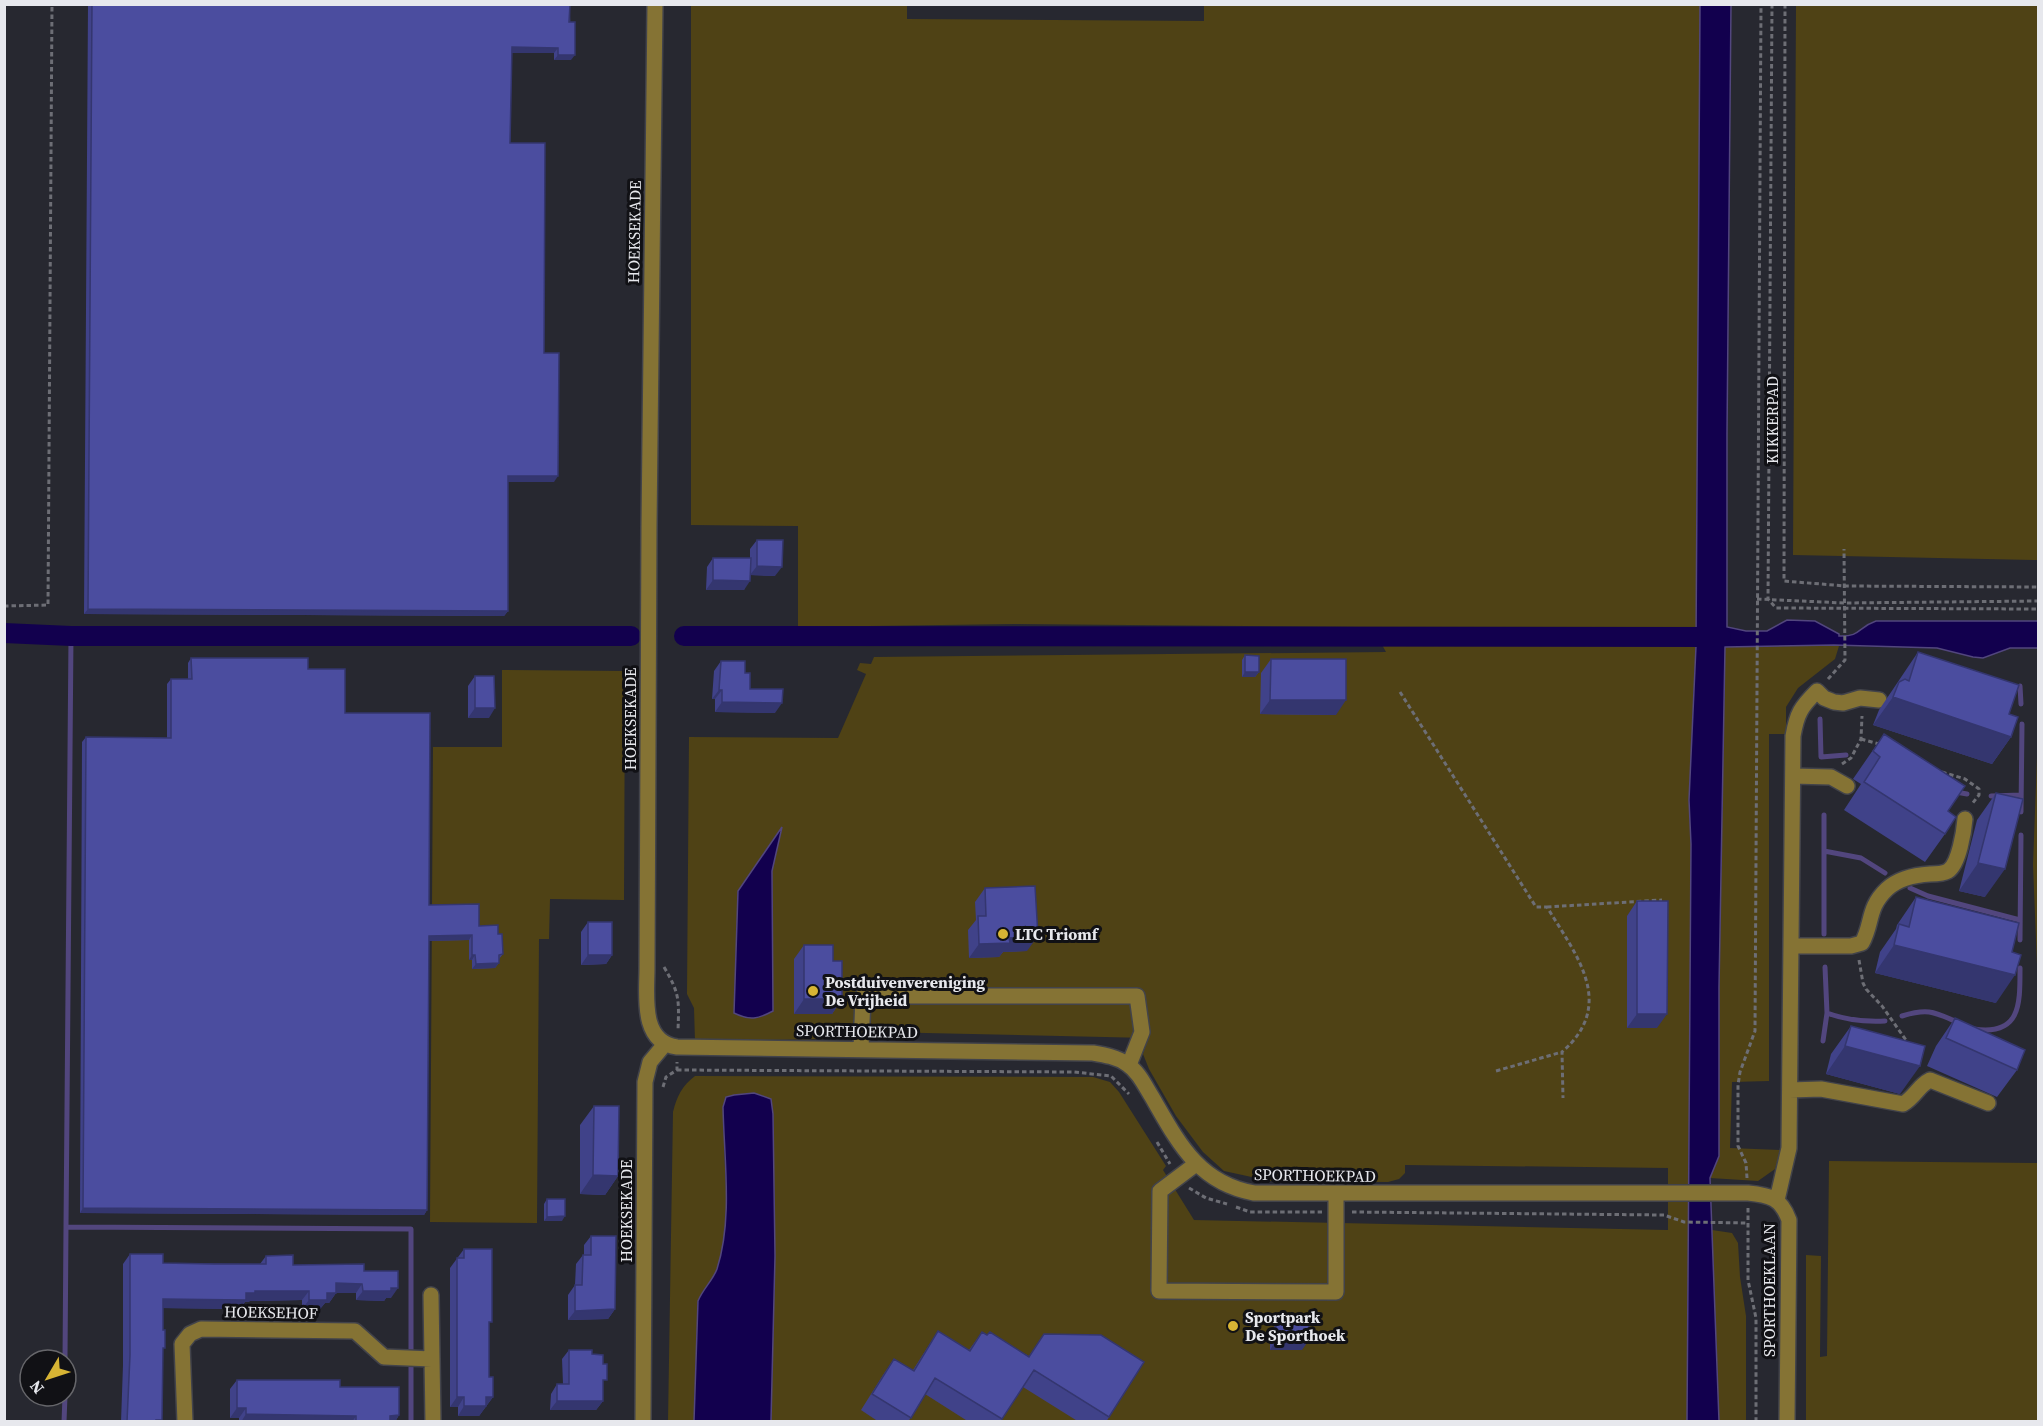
<svg xmlns="http://www.w3.org/2000/svg" width="2043" height="1426" viewBox="0 0 2043 1426" font-family="'Source Serif 4',serif">
  <rect width="100%" height="100%" fill="#272830"/>
  <path fill="#4f4215" fill-rule="evenodd" d="M1204,4L1700,5L1696,646L1689,800L1691,844L1687,1421H771L775,1256L773,1114L724,1146C725,1180 732,1242 716,1273C710,1283 702,1290 698,1301L694,1421L668,1422L673,1112C677,1096 682,1086 695,1076L1093,1077L1110,1082L1119,1092L1166,1166L1163,1170L1194,1220L1668,1230V1168L1405,1165V1173L1399,1179L1388,1182L1270,1181L1224,1171L1203,1152L1176,1116L1149,1069L1143,1054L1148,1038L833,1031L832,1034L825,1039L695,1041L694,1008L687,994L689,737L838,738L866,674L857,670L860,663L871,664L874,657L1386,652L1381,643H1359L1358,627L1015,624L798,627V526L691,525V5H907V19L1204,21ZM781,828L772,871L738,891Z
    M1796,5H2038V560L1793,555Z
    M1725,646H1839L1835,659L1798,688L1786,707V734H1769V1081L1732,1082L1730,1148L1781,1150L1775,1169L1758,1181L1710,1178L1719,1156V988Z
    M502,670L625,671L624,900L550,899L549,939H539L537,1223L430,1222L433,747H502Z
    M2038,730V990L2033,865Z
    M1829,1161L2038,1163L2037,1421H1806V1255L1821,1256L1820,1357L1827,1356Z
    M1712,1230L1732,1233L1738,1243L1740,1277L1746,1316V1421H1719Z"/>
  <path fill="#12004e" stroke="#52467e" stroke-width="1.5" d="M1731,4L1727,434V627L1746,631H1767L1787,620L1815,621L1839,634V636C1861,637 1858,627 1876,621H2038V648H2010L1983,658L1973,657L1937,648L1834,645L1725,647L1719,988V1156L1710,1178L1719,1421L1687,1422L1691,844L1689,800L1696,646L1700,5Z
    M782,827L772,871L773,1011C758,1019 750,1021 734,1013L738,891Z
    M754,1093L771,1099L773,1114L775,1256L771,1421H694L698,1301C703,1289 713,1280 717,1269C733,1219 724,1159 723,1107L726,1097L734,1095Z"/>
  <g fill="none" stroke-linecap="round" stroke-linejoin="round">
    <path stroke="#52467e" stroke-width="5" d="M2020,686L2021,704
      M1820,719L1821,757L1846,755
      M1956,792L1967,794
      M1991,796L2021,795
      M2021,812L2022,724
      M1824,851L1861,858L1885,873
      M1910,888L1928,896L2020,920
      M1824,934V815
      M2020,940L2021,835
      M1827,1013C1846,1020 1866,1022 1885,1021
      M1902,1016C1928,1008 1934,1012 1957,1022
      M1974,1029C2021,1036 2020,1004 2020,968
      M1823,1041L1827,1013L1825,967
      M66,1227L71,636
      M65,1360L66,1227L411,1229V1422
      M64,1422L65,1396"/>
    <path stroke="#12004e" stroke-width="20" d="M4,633L71,636H631
      M684,636L1721,637"/>
    <g stroke="#42434a" stroke-width="18">
      <path id="minor" d="M655,4L649,526L647,968C647,995 640,1042 677,1047L1093,1053C1105,1055 1117,1057 1127,1064C1139,1072 1145,1086 1152,1097C1178,1142 1198,1183 1254,1193H1748C1770,1195 1781,1198 1789,1220L1787,1422
        M1793,776L1831,777L1847,786
        M1791,946H1851L1862,943C1873,923 1867,908 1887,889C1899,878 1914,875 1930,874C1936,874 1943,874 1948,871C1959,864 1964,831 1965,819
        M861,1049L863,996H1137L1142,1032L1129,1065
        M1790,1090L1821,1089L1903,1104C1915,1097 1918,1086 1930,1080L1988,1103
        M1196,1164L1160,1191L1159,1291L1336,1292V1193
        M1777,1200L1789,1148L1793,736C1797,713 1801,707 1817,691L1824,698L1834,702L1843,703L1860,698L1879,700
        M431,1295L433,1422
        M185,1422L182,1344L190,1334L201,1329L355,1331L384,1357L432,1359
        M643,1422L645,1082L650,1062L665,1044"/>
    </g>
    <path stroke="#6d6e75" stroke-width="3" stroke-dasharray="4.5 3" stroke-linecap="butt" d="M1772,4L1768,599L1776,608L2038,609
      M1785,4L1784,581L1845,586L2038,587
      M1757,599L1844,603L2038,601
      M4,606L48,605L52,4
      M1828,679L1845,660L1844,549
      M1400,692L1536,907H1547C1576,955 1617,1004 1562,1052L1563,1098
      M1861,739L1879,744
      M1842,764L1851,758L1861,739L1862,716
      M1942,772L1965,779L1979,789V795L1972,804
      M1547,907L1662,900
      M1859,960L1863,983L1866,989L1882,1006L1908,1043
      M664,967C680,994 679,1000 678,1031
      M677,1070L1074,1072L1111,1076L1129,1094
      M1496,1071L1562,1052
      M663,1087L666,1077L677,1070V1062
      M1157,1142L1170,1164
      M1747,1178L1746,1163L1738,1146V1085L1740,1072L1755,1031L1761,4
      M1189,1188L1206,1198L1227,1204
      M1236,1207L1250,1212H1322
      M1748,1208V1280L1756,1318V1422
      M1352,1212L1664,1215L1684,1222L1748,1223"/>
    <use href="#minor" stroke="#857334" stroke-width="15"/>
  </g>
  <path fill="#404289" d="M88,4H570L571,60H554V53H511L510,143L544,353L554,482H508V611L504,616L84,614Z
    M757,540L775,576L750,575L744,590H706L707,567L713,558H750V549Z
    M1918,652L2009,714L2011,737L1992,764L1873,725L1879,710Z
    M1245,655L1259,672L1255,677H1242V660Z
    M191,658L308,669L345,713L429,905L498,934L503,954L499,959V963L495,968L472,969V960H469V940L429,941L427,1210L424,1215L80,1213L82,742L86,737L167,738V684L171,679H188V663Z
    M1271,659L1336,715L1260,714L1261,673Z
    M721,661L745,673L750,689L775,713L715,712V699H712L714,671Z
    M475,676L489,718H468V686Z
    M1884,734L1948,811L1945,834L1925,862L1844,810L1861,784L1853,779Z
    M1996,793L1985,897L1959,891L1977,820Z
    M985,888L1027,951L1003,952L999,957L969,958L968,930L976,920L975,902Z
    M1916,897L1996,1003L1875,973L1880,952L1896,929L1897,925Z
    M1637,901L1657,1028H1627V916Z
    M588,922L612,955L606,964L581,965V932Z
    M804,945L833,961L842,999L832,1014H794V959Z
    M1955,1018L2017,1070L1997,1097L1927,1066L1936,1046Z
    M1851,1026L1900,1094L1826,1074L1831,1054Z
    M594,1106L618,1176L605,1195L580,1194V1125Z
    M547,1199L562,1221H544V1204Z
    M591,1236L615,1309L608,1319L568,1320V1295L575,1285L576,1264L583,1255H584V1245Z
    M464,1249L489,1326V1377L493,1397L479,1416H458V1407H450V1268Z
    M130,1254L163,1263L260,1264L266,1256L293,1265L364,1271L391,1298H386L384,1301L356,1300V1293H336L329,1303H325L320,1309H302V1300L250,1301L248,1302H245L240,1309L163,1308L162,1420L161,1422H121L123,1365V1264Z
    M1276,1324L1302,1350H1270V1333Z
    M938,1331L969,1350L982,1332L1029,1356L1044,1334L1144,1362L1106,1422H1079L1023,1387L1000,1422H969L925,1394L908,1422H879L861,1410L883,1375L894,1359L913,1370Z
    M569,1350L592,1354L603,1386V1401L596,1410H550L551,1394L557,1384H563L562,1359Z
    M237,1380L340,1387L399,1415L395,1422H239V1418H230V1389Z"/>
  <path fill="#34366f" d="M512,47L558,48L554,53H508Z
    M558,55H575L571,60H554Z
    M508,476H558L554,482H504Z
    M757,566L782,567L775,576L750,575Z
    M713,580L750,581L744,590H706Z
    M88,609L508,611L504,616L84,614Z
    M1245,672H1259L1255,677H1242Z
    M719,690H722L715,699H712Z
    M1893,697L2011,737L1992,764L1873,725Z
    M1270,700H1346L1336,715L1260,714Z
    M722,702L782,703L775,713L715,712Z
    M475,708H495L489,718H468Z
    M1978,863L2005,869L1985,897L1959,891Z
    M472,935L469,940L425,941L429,936Z
    M1038,936L1027,951L1003,952L999,957L969,958L979,944L1009,938Z
    M1894,945L2015,975L1996,1003L1875,973Z
    M472,955H475L472,960H469Z
    M588,955H612L606,964L581,965Z
    M499,963L495,968L472,969L476,964Z
    M804,999H842L832,1014H794Z
    M1637,1014H1667L1657,1028H1627Z
    M1845,1046L1920,1066L1900,1094L1826,1074Z
    M593,1175L618,1176L605,1195L580,1194Z
    M83,1208L427,1210L424,1215L80,1213Z
    M565,1216L562,1221H544L547,1217Z
    M336,1283L362,1284L356,1293H329Z
    M398,1288L391,1298H386L384,1301L356,1300L363,1291Z
    M255,1291H309L302,1300L250,1301L248,1302H245L240,1309L156,1308L163,1299L246,1293Z
    M327,1293H336L329,1303H325L320,1309H302L309,1300Z
    M615,1309L608,1319L568,1320L575,1311Z
    M1276,1340H1309L1302,1350H1270Z
    M457,1397H464L458,1407H450Z
    M486,1397H493L479,1416H458L464,1406Z
    M557,1401H603L596,1410H550Z
    M237,1408H246L239,1418H230Z
    M246,1414L356,1416L352,1422H241Z
    M399,1415L395,1422H386L390,1416Z"/>
  <path fill="#4b4d9f" stroke="#34366f" stroke-width="1.5" d="M92,4H570L569,22H575V55H558V48L512,47L510,143H545L544,353H559L558,476H508V611L88,609Z
    M757,540H783L782,567L757,566Z
    M713,558H751L750,581L713,580Z
    M1918,652L2019,685L2009,714L2018,717L2011,737L1893,697L1899,682L1905,679L1909,681Z
    M1245,655L1259,656V672H1245Z
    M191,658H308V669H345V713H430L429,905L479,904V926L498,925V934H502L503,954L499,955V963L476,964L475,955H472V935L429,936L427,1210L83,1208L86,737L171,738V679H192Z
    M1271,659H1346V700H1270Z
    M721,661H745V673H750V689H783L782,703L722,702V690H719Z
    M475,676H494L495,708H475Z
    M1884,734L1965,786L1948,811L1956,817L1945,834L1864,782L1880,757L1873,751Z
    M1996,793L2023,799L2005,869L1978,863Z
    M1035,886L1038,936L1009,938L1010,943L979,944L978,916H986L985,888Z
    M1916,897L2019,923L2012,952L2021,955L2015,975L1894,945L1899,924L1909,927Z
    M1637,901H1668L1667,1014H1637Z
    M588,922H612V955H588Z
    M804,945H833V961H842V999H804Z
    M1955,1018L2025,1050L2017,1070L1946,1038Z
    M1851,1026L1925,1046L1920,1066L1845,1046Z
    M594,1106H619L618,1176L593,1175Z
    M547,1199H565V1216L547,1217Z
    M591,1236H616L615,1309L575,1311V1285H582L583,1255H591Z
    M464,1249H492V1322H489V1377H493V1397H486V1406H464V1397H457V1258H464Z
    M130,1254H163V1263L214,1264H266V1256L293,1255V1265L364,1264V1271H398V1288H391V1291H363L362,1284L336,1283V1293H327V1300H309V1291H255V1293H246V1300L163,1299V1330H165V1348H163L162,1420H156V1422H127L130,1355Z
    M1276,1324H1309V1340H1276Z
    M938,1331L970,1351L982,1332L987,1335L990,1332L1029,1357L1044,1334L1101,1335L1144,1362L1109,1417L1034,1370L1002,1419L935,1378L911,1418L872,1394L894,1359L914,1371Z
    M569,1350H592V1354L603,1355V1364H607V1380H603V1401H557V1384H569Z
    M237,1380H340V1387H399V1415L390,1416V1422H356V1416L246,1414V1408H237Z"/>
  <g fill="#d7b434" stroke="#111115" stroke-width="2">
    <circle cx="1003" cy="934" r="6"/>
    <circle cx="813" cy="991" r="6"/>
    <circle cx="1233" cy="1326" r="6"/>
  </g>
  <g text-anchor="middle" stroke-width="6" stroke-linejoin="round" paint-order="stroke">
    <g font-size="16" fill="#e7e8ed" stroke="#111115">
      <text transform="translate(634 232) rotate(-89)" y="6">HOEKSEKADE</text>
      <text transform="translate(1772 420) rotate(-90)" y="6">KIKKERPAD</text>
      <text transform="translate(630 719) rotate(-90)" y="6">HOEKSEKADE</text>
      <text transform="translate(857 1031) rotate(1)" y="6">SPORTHOEKPAD</text>
      <text transform="translate(1315 1175) rotate(1)" y="6">SPORTHOEKPAD</text>
      <text transform="translate(626 1211) rotate(-90)" y="6">HOEKSEKADE</text>
      <text transform="translate(1769 1290) rotate(-90)" y="6">SPORTHOEKLAAN</text>
      <text transform="translate(271 1312) rotate(1)" y="6">HOEKSEHOF</text>
    </g>
    <g font-size="16" font-weight="bold" fill="#e7e8ed" stroke="#111115" text-anchor="start">
      <text x="1015" y="940">LTC Triomf</text>
      <text x="825" y="988">Postduivenvereniging<tspan x="825" dy="18">De Vrijheid</tspan></text>
      <text x="1245" y="1323">Sportpark<tspan x="1245" dy="18">De Sporthoek</tspan></text>
    </g>
  </g>
  <rect width="2043" height="1426" fill="none" stroke="#e7e8ed" stroke-width="12"/>
  <g transform="translate(48 1378) rotate(231)"><circle r="28" fill="#111115" stroke="#67676b" stroke-width="1.5"/>
  <path d="M0-4.5L10 22L0 15L-10 22Z" fill="#d7b434"/>
  <text y="-9" font-size="16" font-weight="bold" text-anchor="middle" fill="#e7e8ed">N</text>
  </g>
</svg>
